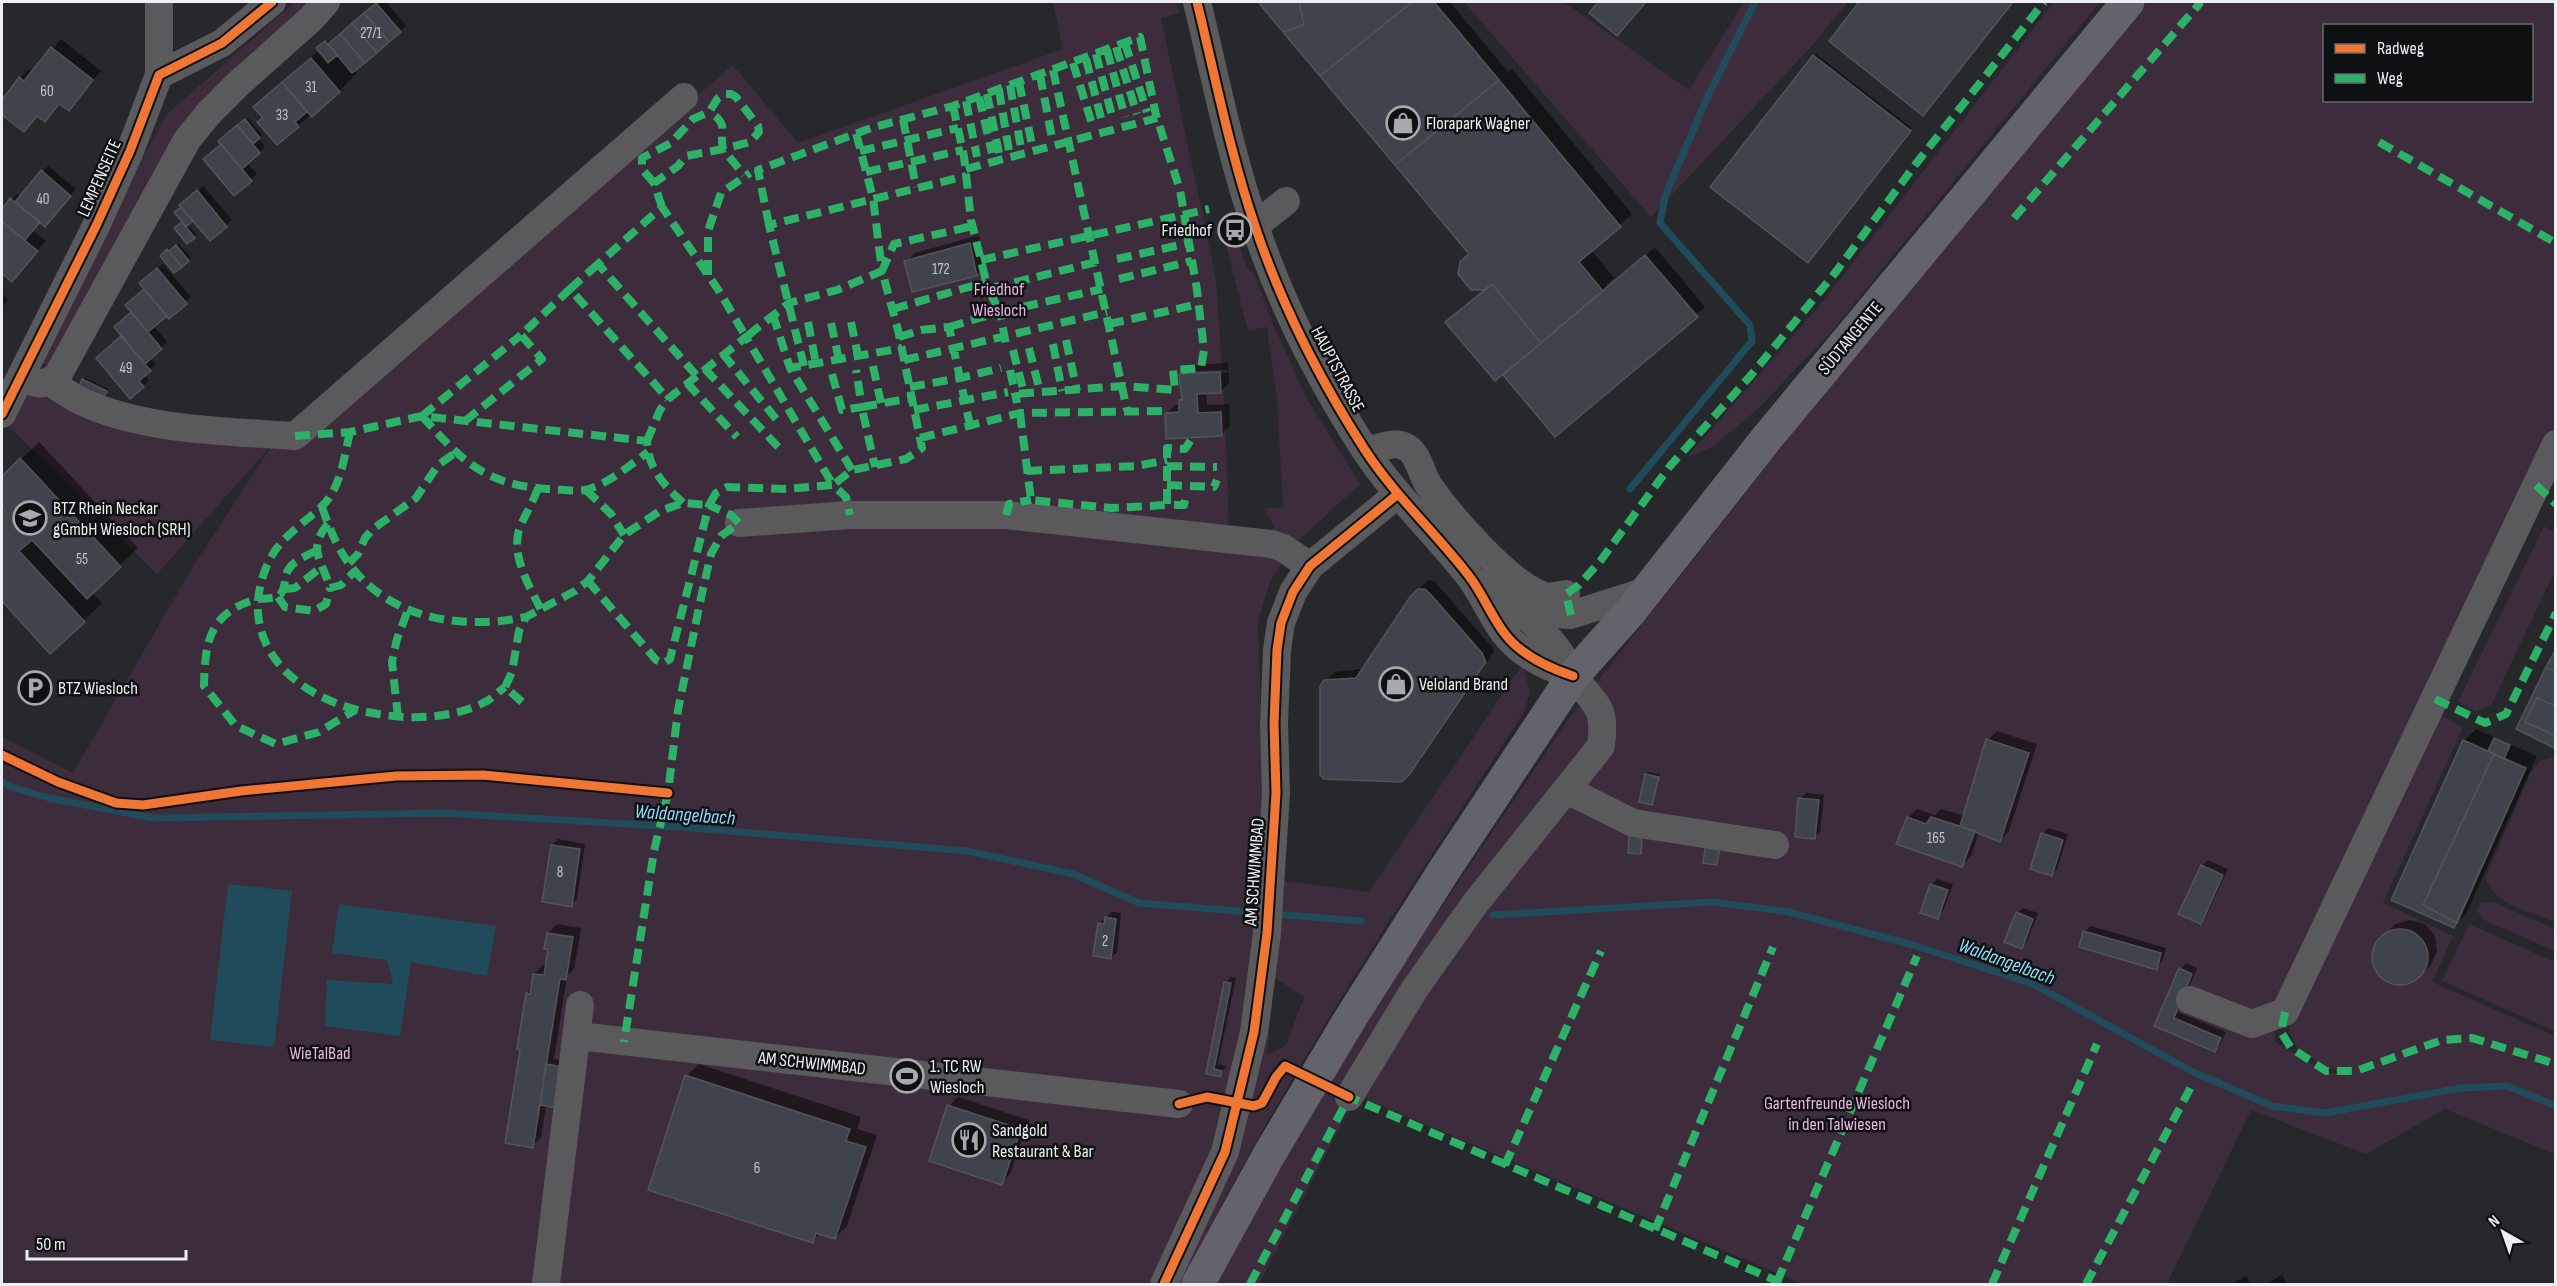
<svg xmlns="http://www.w3.org/2000/svg" width="2557" height="1286" viewBox="0 0 2557 1286" font-family="'Sofia Sans Condensed',sans-serif">
  <rect width="100%" height="100%" fill="#27282c"/>
  <path fill="#3d2c3b" fill-rule="evenodd" d="M295,2H310V6L252,52L205,96L168,153L56,359L46,367L41,357L138,167L167,114Z
    M1053,2H1176L1179,13L1161,18L1216,279L1225,415L1229,532L1272,531L1274,526L1264,509L1283,507L1277,398L1267,329L1266,327L1248,331L1220,222L1230,219L1247,268L1254,274L1273,324L1307,399L1360,484L1298,541L1284,560L1270,582L1258,621L1261,737L1283,881L1369,892L1522,665L1530,692L1524,712C1404,899 1278,1084 1182,1284H2V737L73,773L192,568L275,441L157,574L2,419L13,394H60L93,409L308,431L733,65L798,143L1063,49ZM1274,977L1304,997L1286,1045L1267,1056Z
    M1464,2H1564L1689,90L1744,2H1848L1810,48L1651,217Z
    M2054,2H2100L1831,332L1759,408L1714,446L1686,458L1820,305Z
    M2145,2H2555V433L2292,984L2274,1035L2275,1042L2326,1073H2344L2346,1068L2327,1069L2296,1046L2289,1031L2293,1007L2433,712L2463,727L2383,903L2453,936L2432,982L2555,1036V1154L2445,1109L2366,1154L2251,1110L2167,1284H1803L1356,1095L1259,1284H1217L1270,1183L1329,1080L1403,964L1571,715L1876,327L2061,106ZM2324,26H2532V100H2324Z
    M2544,526L2555,533V571L2491,705L2476,711L2458,702Z
    M2555,757H2556L2555,922C2531,912 2494,905 2485,878L2531,772L2540,761Z
    M2493,902L2555,929V951L2484,920L2477,911L2481,903Z
    M2469,924L2555,962V1031L2442,981Z"/>
  <path fill="#204b5b" d="M228,884L292,891L274,1047L210,1040Z
    M339,904L496,926L487,976L411,962L400,1036L325,1026L327,980L393,984L387,960L332,953Z"/>
  <path fill="#0007" fill-rule="evenodd" d="M379,2H388L387,3L406,26L354,70L357,73L339,91L277,143L264,118L255,107L319,50L320,46L328,40L331,43Z
    M1260,2H1409L1329,67L1331,69L1414,2H1450L1508,72L1512,69L1632,214L1591,250L1614,278L1606,285L1608,287L1655,247L1705,307L1556,435L1456,313L1486,289L1472,288L1470,253Z
    M1600,2H1645L1622,28L1591,12Z
    M1861,2H2012L1925,111L1831,40Z
    M61,39L101,71L69,109L61,103L45,120L38,115L24,130L2,113V103L20,78L29,69L33,72Z
    M1816,54L1912,128L1811,259L1814,56Z
    M248,118L262,135L258,138L265,147L247,163L257,174L234,194L222,144L226,136Z
    M48,166L76,189L51,219L40,220L32,230L46,241L12,280L2,272V206L4,208L17,194L21,197Z
    M203,186L232,220L210,239L193,219L187,223L196,234L187,242L183,207L187,199Z
    M979,235L985,266L976,275L906,262L915,253Z
    M179,244L191,257L174,271L164,254Z
    M163,264L191,297L154,326L167,342L150,358L156,364L144,375L149,380L131,397L104,353L123,336L145,289L146,278Z
    M2,294L8,300L2,307Z
    M1228,363L1229,383L1220,392H1206L1207,405L1229,404L1230,426L1221,435L1166,414L1175,405L1181,404L1184,397L1180,374L1189,365ZM1227,370L1228,373L1190,375V371Z
    M86,378L108,389L106,395L103,397L83,380Z
    M39,442L138,548L91,592L102,603L50,652L2,599V477Z
    M1428,580L1434,581L1493,648L1494,652L1418,764L1401,781L1325,681L1335,672L1363,669L1411,598Z
    M2476,729L2537,756L2466,914L2454,926L2464,741Z
    M1997,731L2037,744L2009,831L2000,840L1979,832L1971,856L1962,865L1908,818L1917,809L1935,815L1941,809L1965,816L1988,740Z
    M1648,772L1660,774L1652,803L1646,774Z
    M1806,793L1824,795L1820,832L1815,837L1800,799Z
    M2048,828L2068,834L2057,869L2052,875L2043,834Z
    M558,839L585,844L577,899L571,905L552,845Z
    M2208,860L2228,869L2206,916L2200,922L2180,913L2202,865Z
    M1937,879L1953,884L1943,911L1937,917L1931,885Z
    M2023,908L2038,913L2027,942L2021,947L2017,913Z
    M1112,912L1121,913L1117,952L1111,957L1099,924Z
    M2410,920L2425,924L2435,936L2437,952L2430,966L2421,975L2407,984H2392L2379,975L2372,961L2375,945L2395,924Z
    M557,924L581,928L574,969L567,976L554,1059L574,1063L546,1105L541,1137L532,1146L522,1049L527,993L532,988L534,974L543,965L547,966L550,948L548,933Z
    M2091,926L2166,948L2162,962L2156,968L2081,946L2085,931Z
    M2186,963L2197,968L2178,1012L2226,1032L2220,1045L2215,1050L2156,1025L2181,969Z
    M1231,977L1236,978L1218,1064L1226,1066L1220,1076L1208,1073L1226,983Z
    M699,1064L861,1117L857,1129L877,1135L847,1226L835,1238L821,1233L812,1241L686,1076Z
    M958,1097L1029,1120L1010,1174L1001,1183L931,1160L949,1106Z
    M2282,1275L2287,1284H2266Z
    M2246,1276L2251,1284H2231Z"/>
  <g fill="none" stroke-linecap="round" stroke-linejoin="round">
    <path stroke="#204b5b" stroke-width="7" d="M1630,489L1752,341L1750,325L1660,223L1665,196L1707,98L1755,2
      M2,782L11,787L49,798L153,818L446,813L693,828L967,851L1073,874L1139,903L1263,913
      M1274,914L1361,921
      M1493,915L1712,902L1789,912L1913,945L2033,984L2193,1072L2272,1106L2325,1113L2460,1088L2507,1086L2556,1106"/>
  </g>
  <path fill="#3f444c" stroke="#535457" stroke-width="1.5" d="M1258,2H1299L1304,25L1283,32Z
    M1299,2H1412L1320,76L1283,32L1304,25Z
    M1412,2H1434L1499,80L1395,165L1320,76Z
    M1598,2H1646L1617,36L1589,13Z
    M1859,2H2013L1923,116L1829,41Z
    M376,3L401,32L389,42L364,13Z
    M364,13L389,42L377,53L352,23Z
    M352,23L377,53L365,63L340,34Z
    M340,34L365,63L352,73L328,44Z
    M325,41L337,55L328,63L316,48Z
    M51,47L93,80L69,111L59,104L45,122L37,116L24,132L2,115V100L19,77L24,81Z
    M1813,55L1911,131L1808,263L1710,187Z
    M311,58L340,92L312,117L282,82Z
    M1499,80L1621,227L1579,262L1603,291L1541,343L1492,284L1484,290H1471L1458,274L1460,262L1469,254L1395,165Z
    M282,82L307,112L295,122L299,127L277,145L257,122L263,118L253,107Z
    M245,119L260,138L253,144L237,125Z
    M237,125L260,153L242,169L218,141Z
    M221,144L252,181L234,196L203,159Z
    M41,170L71,196L45,227L15,202Z
    M197,190L227,227L210,241L179,205Z
    M10,198L40,222L25,240L2,222V209Z
    M181,207L193,221L186,227L174,212Z
    M2,222L38,251L12,282L2,274Z
    M182,222L195,238L187,244L174,228Z
    M970,243L977,276L912,292L904,261Z
    M176,245L189,261L182,267L169,251Z
    M167,249L182,267L174,273L160,256Z
    M1645,255L1698,317L1555,437L1503,375Z
    M157,268L187,304L169,319L139,283Z
    M1492,284L1541,343L1495,381L1445,322Z
    M144,289L167,316L148,332L125,305Z
    M131,312L162,349L145,364L114,327Z
    M121,336L151,371L139,381L144,387L130,399L96,358Z
    M1220,372L1221,393L1197,394L1198,413L1221,412L1222,436L1166,439L1165,413L1179,412V400H1182L1179,374Z
    M82,379L107,391L103,399L79,387Z
    M20,458L121,567L87,599L32,540L19,551L85,622L50,654L2,601V513L5,510L2,506V476Z
    M1418,589H1425L1432,596L1482,653L1486,662L1409,775L1401,782L1324,779L1320,775V686L1324,680L1356,678L1410,597Z
    M2556,649V672L2546,667Z
    M2546,667L2556,672V749L2516,729Z
    M2537,698L2556,706V736L2525,722Z
    M2494,738L2510,745L2504,759L2488,751Z
    M1986,739L2029,753L2000,842L1960,826Z
    M2463,740L2526,768L2454,928L2391,900Z
    M2494,754L2526,768L2457,923L2423,905Z
    M1645,774L1659,777L1652,805L1639,802Z
    M1798,798L1819,800L1815,839L1795,837Z
    M1907,817L1926,824L1931,817L1975,831L1962,867L1896,844Z
    M2041,833L2063,840L2052,876L2030,869Z
    M1629,834H1642L1641,854L1628,853Z
    M1706,843L1720,845L1717,865L1703,863Z
    M551,845L580,849L572,907L542,902Z
    M2201,865L2223,875L2201,924L2178,914Z
    M1930,884L1948,890L1938,919L1920,913Z
    M2016,912L2033,919L2022,949L2004,942Z
    M1105,917L1116,919L1111,959L1093,956L1098,923L1104,924Z
    M2372 957a28 28 0 1 1 56 0a28 28 0 1 1-56 0Z
    M2083,931L2161,953L2157,970L2079,947Z
    M547,933L573,937L566,980L560,979L533,1148L505,1143L520,1050L517,1049L526,993L530,994L533,974L544,975L548,949H544Z
    M2179,968L2192,974L2174,1018L2221,1038L2215,1052L2154,1026Z
    M1224,982L1231,983L1214,1069L1222,1071L1220,1077L1206,1074Z
    M546,1064L569,1068L556,1108L540,1105Z
    M685,1075L850,1129L846,1141L866,1147L835,1239L816,1233L813,1243L648,1190Z
    M947,1105L1021,1129L1002,1185L929,1161Z"/>
  <g fill="none" stroke-linecap="round" stroke-linejoin="round">
    <path stroke="#5a5a5c" stroke-width="28" d="M159,2V75
      M1197,2C1215,76 1230,153 1255,226C1281,304 1320,380 1365,450C1395,496 1436,533 1469,576C1483,594 1491,616 1505,634C1521,655 1549,668 1573,676
      M1255,226L1286,201
      M33,382C43,386 51,381 58,375L187,140L209,113L238,84L312,18L326,2
      M50,382C60,388 70,396 81,401C144,431 227,431 295,436L684,97
      M2,414L96,226L130,151L159,75L222,43L272,2
      M1366,451C1377,449 1395,440 1406,447C1419,454 1421,474 1429,486C1451,517 1508,584 1544,596C1550,598 1559,595 1566,594
      M739,523L850,515H1006L1272,544L1283,548L1310,566
      M1526,613L1571,615L1646,591
      M1567,790L1633,823L1775,845
      M2190,1000L2252,1024L2285,1012L2556,444
      M578,1036L1179,1104
      M1349,1097L1414,990L1474,905L1601,746C1606,706 1597,707 1574,677C1567,668 1563,655 1555,646C1532,617 1507,601 1477,582
      M546,1284L580,1005
      M1164,1284L1225,1152L1254,1032L1267,933L1276,793L1274,723L1277,650L1281,623L1293,592L1310,566L1398,494"/>
    <path stroke="#64626a" stroke-width="33" d="M1198,1284L1270,1153L1350,1019L1443,872L1573,676L1630,612L1767,438L2128,2"/>
    <path stroke="#2db169" stroke-width="8" stroke-dasharray="15 8" stroke-linecap="butt" d="M1125,43L1147,112
      M1116,47L1137,114
      M1107,50L1125,117
      M1096,54L1113,120
      M1086,59L1102,122
      M1073,63L1092,124
      M1053,70L1127,410
      M1040,75L1052,138
      M1019,82L1032,145
      M1010,85L1021,148
      M999,90L1009,151
      M987,94L999,153
      M979,97L992,153
      M966,101L977,157
      M953,106L964,156L971,220L988,289
      M903,119L916,187
      M2379,142L2556,243
      M860,151L958,128
      M966,169L1157,118
      M866,172L963,150
      M654,183L642,169V158L671,143L693,119L709,112L718,98L724,94H731L736,97L758,126L759,132L750,142L723,149C719,130 730,124 709,112
      M662,207L654,183L678,166L686,156L723,149L744,175
      M2014,218L2201,2
      M769,225L758,170L871,128L953,106L1140,37L1156,115L1180,190L1197,290L1204,350L1201,368L1173,370L1175,390L1123,386L1015,394
      M1117,259L1189,243
      M981,260L1209,209
      M1096,262L988,289L1000,312L1102,289
      M598,264L570,289L668,399
      M708,275V231L721,193L750,173
      M1119,279L1192,261
      M893,309L986,282
      M773,315L790,368
      M808,322L816,364
      M851,322L858,356
      M831,323L839,360
      M1109,324L1199,304
      M949,327L1000,312L1006,345
      M899,337L921,330L949,327L970,425
      M1066,340L1077,391
      M1053,344L1062,391
      M1029,348L1040,392
      M1013,350L1024,393
      M723,354L777,420
      M904,360L1107,312
      M804,366L769,225L966,176
      M873,366L881,403
      M705,369L780,449
      M1010,370L1017,403
      M832,374L842,410L862,407L856,370
      M696,375L598,264L662,207L719,291L746,337L789,303L837,290L882,271L873,198L856,133
      M687,383L737,437
      M910,387L960,378L1001,368
      M862,407L912,398
      M914,410L1008,392
      M863,413L875,467
      M1020,413L1031,500L1112,508L1167,505
      M422,416C462,461 485,485 548,489C560,489 574,492 585,490C605,486 632,464 648,452
      M422,416L521,335
      M465,421L542,359L521,335L570,289
      M350,432C344,457 341,489 321,507C301,526 280,537 268,563C233,641 294,698 367,712C404,720 448,720 483,703C491,700 498,692 505,687
      M295,436L350,432L422,416L647,441C648,469 664,485 683,503
      M920,438L1020,413L1170,411
      M647,441L660,410L668,399L746,337L833,485L852,470L906,459L922,448L898,330L882,271L894,244L973,226
      M1167,466L1217,467
      M852,470L790,368L902,348
      M1027,471L1137,466L1167,460
      M1167,485L1214,487L1217,480
      M2536,485L2556,504
      M538,488C533,503 524,516 519,530C511,557 530,587 541,610
      M586,490L611,514L624,535
      M1185,500L1184,505H1167V448L1185,449L1191,440
      M322,507C329,527 337,548 350,565C391,620 463,630 526,617
      M1006,515L1009,504L1031,500
      M328,524C306,549 323,562 330,588L341,585L355,571
      M316,551C307,555 293,561 288,570C283,580 287,589 278,597C270,599 262,598 254,600C208,614 205,644 204,686L236,726L276,744L319,732L355,710
      M349,563L358,554L365,538L373,529L416,498L438,465L455,453
      M588,581L656,660L664,663L670,659L709,505L731,515L739,523L721,536L711,554L702,593L678,710L668,793L654,851L624,1042
      M285,589L295,588L320,568
      M278,597L285,607L314,611L326,604L330,588
      M1571,615L1566,594L1579,585L1601,560L1670,466L1752,374L1835,273L1915,165L2044,2
      M2435,699L2485,723L2506,714L2556,613
      M522,702L505,687L512,672L519,631L526,617L575,591L588,581L624,535L660,511L683,503L709,505L716,493L727,487L784,489L833,485L846,497L850,515
      M398,717L392,662L397,639L408,610
      M2285,1012L2281,1032L2291,1048L2326,1071H2356L2442,1040L2472,1038L2556,1064
      M1505,1165L1601,951
      M1655,1230L1773,947
      M1777,1282L1917,956
      M1250,1284L1349,1097L1784,1284
      M1992,1284L2097,1044
      M2086,1284L2192,1085"/>
    <g stroke="#0f1012" stroke-width="13">
      <path id="cycleway" d="M1197,2C1215,76 1230,153 1255,226C1281,304 1320,380 1365,450C1395,496 1436,533 1469,576C1483,594 1491,616 1505,634C1521,655 1549,668 1573,676
        M2,414L96,226L130,151L159,75L222,43L272,2
        M2,755L58,782L116,803L143,805L241,791L396,776L483,775L668,793
        M1179,1104L1207,1097L1254,1106L1262,1103L1276,1077L1285,1066L1349,1097
        M1164,1284L1225,1152L1254,1032L1267,933L1276,793L1274,723L1277,650L1281,623L1293,592L1310,566L1398,494"/>
    </g>
    <use href="#cycleway" stroke="#f07635" stroke-width="9"/>
  </g>
  <defs>
    <g id="shop-ring" transform="scale(1.725)"><circle r="9.5" fill="#0f1012" stroke="#a8a9ad" stroke-width="1.5"/><path d="M-5-2.5h2.3a2.7 3.5 0 0 1 5.4 0H5L5.5 6h-11ZM-1.5-2.5h3a1.5 2.3 0 0 0-3 0Z" fill="#a8a9ad"/></g>
    <g id="bus-ring" transform="scale(1.725)"><circle r="9.5" fill="#0f1012" stroke="#a8a9ad" stroke-width="1.5"/><path d="M-5-6H5V4H4V6H2V4H-2V6H-4V4H-5ZM-3.5-4V0h7V-4ZM-3.5 1.2v1.5H-2V1.2ZM2 1.2v1.5H3.5V1.2Z" fill="#a8a9ad"/></g>
    <g id="school-ring" transform="scale(1.725)"><circle r="9.5" fill="#0f1012" stroke="#a8a9ad" stroke-width="1.5"/><path d="M0-5L7-2L0 1L-7-2ZM-4 1L0 2.5L4 1V4Q0 6-4 4Z" fill="#a8a9ad"/></g>
    <g id="parking-ring" transform="scale(1.725)"><circle r="9.5" fill="#0f1012" stroke="#a8a9ad" stroke-width="1.5"/><path d="M-3.5-5.5H1a3.5 3.5 0 0 1 0 7H-1V5.5H-3.5ZM-1-3.4V-.6H.8a1.4 1.4 0 0 0 0-2.8Z" fill="#a8a9ad"/></g>
    <g id="stadium-ring" transform="scale(1.725)"><circle r="9.5" fill="#0f1012" stroke="#a8a9ad" stroke-width="1.5"/><path d="M0-5a6.5 5 0 1 0 0 10a6.5 5 0 1 0 0-10ZM-3.5-1.8h7v3.6h-7Z" fill="#a8a9ad"/></g>
    <g id="restaurant-ring" transform="scale(1.725)"><circle r="9.5" fill="#0f1012" stroke="#a8a9ad" stroke-width="1.5"/><path d="M-5-6h1v4h1v-4h1v4h1v-4h1v5L-1.5 .5V6h-2V.5L-5-1ZM5-6V6H3V1.5H1.5Q1.5-4 5-6Z" fill="#a8a9ad"/></g>
  </defs>
  <g fill-rule="evenodd">
    <use href="#shop-ring" x="1403" y="123"/>
    <use href="#bus-ring" x="1235" y="230"/>
    <use href="#school-ring" x="30" y="518"/>
    <use href="#shop-ring" x="1396" y="684"/>
    <use href="#parking-ring" x="35" y="688"/>
    <use href="#stadium-ring" x="907" y="1076"/>
    <use href="#restaurant-ring" x="969" y="1140"/>
  </g>
  <g text-anchor="middle" stroke-width="5" stroke-linejoin="round" paint-order="stroke">
    <g font-size="15" fill="#c2c4c9">
      <text x="371" y="38">27/1</text>
      <text x="311" y="92">31</text>
      <text x="47" y="96">60</text>
      <text x="282" y="120">33</text>
      <text x="43" y="204">40</text>
      <text x="941" y="274">172</text>
      <text x="126" y="373">49</text>
      <text x="82" y="564">55</text>
      <text x="1936" y="843">165</text>
      <text x="560" y="877">8</text>
      <text x="1105" y="946">2</text>
      <text x="757" y="1173">6</text>
    </g>
    <g font-size="18" fill="#eeeff3" stroke="#0f1012" text-anchor="start">
      <text x="1426" y="129">Florapark Wagner</text>
      <text x="1212" y="236" text-anchor="end">Friedhof</text>
      <text x="53" y="514">BTZ Rhein Neckar<tspan x="53" dy="21">gGmbH Wiesloch (SRH)</tspan></text>
      <text x="1419" y="690">Veloland Brand</text>
      <text x="58" y="694">BTZ Wiesloch</text>
      <text x="930" y="1072">1. TC RW<tspan x="930" dy="21">Wiesloch</tspan></text>
      <text x="992" y="1136">Sandgold<tspan x="992" dy="21">Restaurant &amp; Bar</tspan></text>
    </g>
    <g font-size="18" fill="#eeeff3" stroke="#0f1012">
      <text transform="translate(99 178) rotate(-66)" y="6">LEMPENSEITE</text>
      <text transform="translate(1850 338) rotate(-50)" y="6">SÜDTANGENTE</text>
      <text transform="translate(1338 369) rotate(62)" y="6">HAUPTSTRASSE</text>
      <text transform="translate(1254 872) rotate(-86)" y="6">AM SCHWIMMBAD</text>
      <text transform="translate(812 1063) rotate(6)" y="6">AM SCHWIMMBAD</text>
    </g>
    <g font-size="18" fill="#ecb4e3" stroke="#0f1012">
      <text x="999" y="295">Friedhof<tspan x="999" dy="21">Wiesloch</tspan></text>
      <text x="320" y="1059">WieTalBad</text>
      <text x="1837" y="1109">Gartenfreunde Wiesloch<tspan x="1837" dy="21">in den Talwiesen</tspan></text>
    </g>
    <g font-size="20" font-style="italic" fill="#8edcfd" stroke="#0f1012">
      <text transform="translate(685 814) rotate(4)" y="7">Waldangelbach</text>
      <text transform="translate(2007 961) rotate(20)" y="7">Waldangelbach</text>
    </g>
  </g>
  <rect width="2557" height="1286" fill="none" stroke="#eeeff3" stroke-width="6"/>
  <rect x="2323" y="24" width="210" height="78" fill="#0f1012" stroke="#68696c" stroke-width="1.5"/>
  <rect x="2335" y="44" width="30" height="9" fill="#f07635" stroke="#68696c" stroke-width="1.5"/>
  <text x="2377" y="54" font-size="18" fill="#eeeff3">Radweg</text>
  <rect x="2335" y="74" width="30" height="9" fill="#2db169" stroke="#68696c" stroke-width="1.5"/>
  <text x="2377" y="84" font-size="18" fill="#eeeff3">Weg</text>
  <g transform="translate(2503 1232) rotate(320)" stroke="#0f1012" stroke-width="4.5" paint-order="stroke">
  <path d="M0-4.5L10 22L0 15L-10 22Z" fill="#eeeff3"/>
  <text y="-9" font-size="16" font-weight="bold" text-anchor="middle" fill="#eeeff3">N</text>
  </g>
  <path d="M27 1250v9h159v-9" fill="none" stroke="#eeeff3" stroke-width="3"/>
  <text x="36" y="1250" font-size="18" fill="#eeeff3" stroke="#0f1012" stroke-width="4.5" paint-order="stroke">50 m</text>
</svg>
